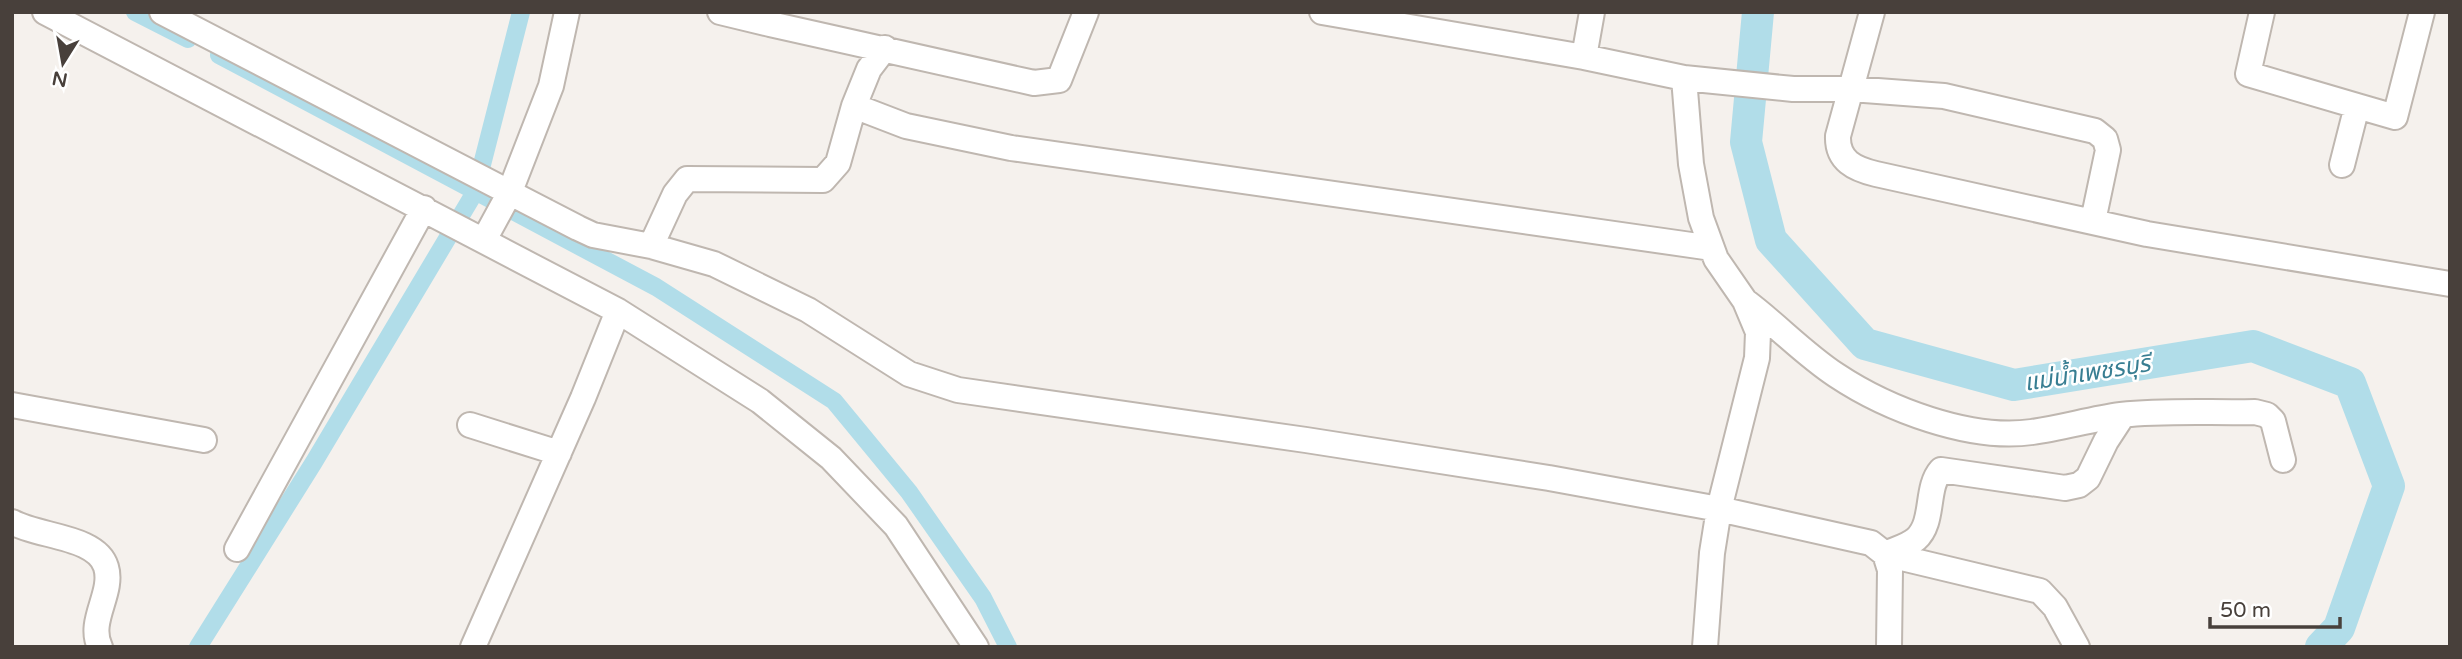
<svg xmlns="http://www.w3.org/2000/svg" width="2462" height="659" viewBox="0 0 2462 659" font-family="'Varela Round','Noto Sans Thai',sans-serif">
  <rect width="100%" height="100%" fill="#f5f1ed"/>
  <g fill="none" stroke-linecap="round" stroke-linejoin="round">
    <path stroke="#b1dde9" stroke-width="18" d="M135,12L188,39
      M219,55L656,287L834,401L909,492L983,598L1008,647
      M198,647L314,462L475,192L521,12"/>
    <path stroke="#b1dde9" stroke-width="32" d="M1758,12L1746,142L1771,240L1865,344L2014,385L2253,346L2350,383L2389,486L2339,628L2321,647"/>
    <g stroke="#bfb7b0" stroke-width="28">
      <path id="minor" d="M45,12L618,311L760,401L831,458L896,526L976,647
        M162,12L578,228L593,235L651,246L714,264L808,310L909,374L958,390L1306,440L1549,478L1719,509L1871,543L1885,554L1890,570L1889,647
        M720,12L770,24
        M766,12V20L770,24L1034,83L1059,80L1086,12
        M1322,12L1584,57L1684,78L1793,89H1851L1944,96L2095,131L2105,139L2108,150L2093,221
        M1872,12L1838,136C1837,161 1855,169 1876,174L2147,234L2450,284
        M2262,12L2248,74L2357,106L2342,165
        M1584,57L1592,12
        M1684,78L1691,164L1701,218L1716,259L1745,301L1758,332L1757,358L1719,509L1712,553L1705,647
        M854,106L906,126L1011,148L1712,248
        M2357,106L2395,117L2422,12
        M484,240L509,194L551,86L567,12
        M651,246L675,194L687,179L823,180L838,163L854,106L869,69L885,48
        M1745,301C1776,324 1804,354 1836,375C1887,409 1970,441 2032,432C2062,428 2091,419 2121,415C2165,410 2211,413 2255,412L2267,415L2273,421L2283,460
        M12,405L204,440
        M470,425L559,453
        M12,522C38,537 97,536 106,567C114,593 87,621 100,647
        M237,549L424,208
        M1885,554C1896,549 1908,546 1916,539C1935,522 1925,488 1941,470L2065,488L2079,485L2088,478L2106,441L2123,415
        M1885,554L2040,591L2055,607L2077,647
        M473,647L583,398L618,311"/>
    </g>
    <use href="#minor" stroke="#fff" stroke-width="24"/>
  </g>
  <g text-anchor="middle" stroke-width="5" stroke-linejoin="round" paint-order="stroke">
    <g font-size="24" font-style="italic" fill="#387e92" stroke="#fff">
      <text transform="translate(2087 373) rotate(-9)" y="8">แม่น้ำเพชรบุรี</text>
    </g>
  </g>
  <rect width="2462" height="659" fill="none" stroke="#48403b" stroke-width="28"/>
  <g transform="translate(63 63) rotate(191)" stroke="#ffffff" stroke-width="5" paint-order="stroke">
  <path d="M0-5L12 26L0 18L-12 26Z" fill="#48403b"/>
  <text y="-10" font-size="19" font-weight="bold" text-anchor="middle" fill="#48403b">N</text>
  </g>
  <path d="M2210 617v10h130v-10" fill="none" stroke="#48403b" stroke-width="3.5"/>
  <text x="2220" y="617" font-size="21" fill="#48403b" stroke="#ffffff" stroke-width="5" paint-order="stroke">50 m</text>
</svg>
